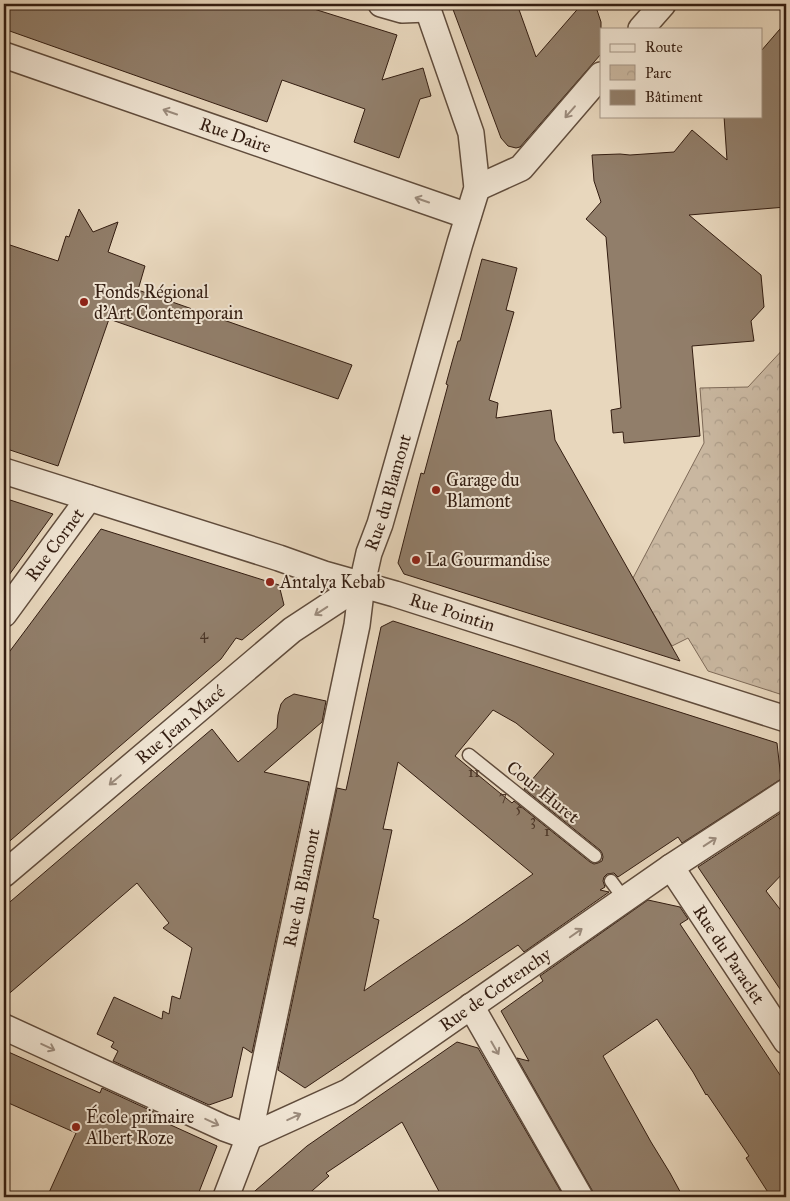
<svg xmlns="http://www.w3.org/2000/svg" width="790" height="1201" viewBox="0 0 790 1201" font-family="'IM FELL Great Primer',serif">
  <defs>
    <pattern id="park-crowns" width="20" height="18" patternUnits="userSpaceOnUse" patternTransform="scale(1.25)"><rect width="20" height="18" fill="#c9b7a0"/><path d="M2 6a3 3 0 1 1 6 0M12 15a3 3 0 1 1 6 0" fill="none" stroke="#ad9d89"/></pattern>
  </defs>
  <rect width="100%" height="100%" fill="#e8d7bd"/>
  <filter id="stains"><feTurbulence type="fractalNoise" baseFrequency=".004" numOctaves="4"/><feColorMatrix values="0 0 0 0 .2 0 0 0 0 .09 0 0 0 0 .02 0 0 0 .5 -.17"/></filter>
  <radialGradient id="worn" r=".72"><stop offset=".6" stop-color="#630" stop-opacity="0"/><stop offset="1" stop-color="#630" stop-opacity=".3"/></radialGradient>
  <path fill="url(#park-crowns)" stroke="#7e6a58" d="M786,346V696L708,671L688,638L672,646L633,578L704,443L700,388L748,387Z"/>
  <path fill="#917e6a" stroke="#331d11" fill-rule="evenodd" d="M4,4H298L397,35L382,80L423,68L431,96L420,99L399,158L354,142L365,109L282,80L267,122L4,29Z
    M451,4H517L536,57L582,4H595L601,22V54L520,147L516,148L508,146L501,138Z
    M786,22V207L689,215L761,275L764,307L751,321L754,341L692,346L700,436L624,443L623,432L613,433L611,410L621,408L606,237L586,219L601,202L594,181L592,155L620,154L630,155L674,152L692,130L727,160L724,116H761V51Z
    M79,209L93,232L118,222L108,252L145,266L138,290L352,365L338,399L109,319L58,466L4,448V243L58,261L66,236L69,237Z
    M482,259L517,268L506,310L514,312L489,400L498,403L496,418L551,410L555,440L680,661L404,574L398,563L421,473L424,474L448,385L446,384L452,362L458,341H460Z
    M4,498L53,514L4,582Z
    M101,529L279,585L284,605L242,640L236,638L221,659L4,846V659Z
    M393,621L777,743L781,779L682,843L678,837L618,877L614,873L607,874L604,877L603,881L605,887L600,890L609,892L524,952L518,945L305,1088L278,1070L337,788L346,790L381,627ZM493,710L516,723L554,754L524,789L600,850L602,853L603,857L602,861L598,863L594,864L590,862L514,801L512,803L455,756ZM398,762L533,874L465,922L400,966L364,991L379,920L373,918L392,830L383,829Z
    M294,694L326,701L322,722L264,772L309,782L252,1053L243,1047L232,1097L209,1105L113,1061L118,1051L111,1047L114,1042L97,1034L114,997L162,1019L163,1011L169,1014L172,996L180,999L192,948L163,928L169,923L137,883L4,998V907L212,729L238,762L277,728L278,715L281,704L285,699Z
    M785,810L786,819V870L766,891L786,917V998L698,867Z
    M648,900L680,907L688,919L680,924L786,1084V1197H771L746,1158L749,1156L707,1094L706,1095L693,1072L657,1019L603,1056L651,1142L670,1173L683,1197H594L592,1190L517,1058L529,1061L501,1011L543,981L540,976Z
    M457,1042L478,1048L564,1197H442L402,1122L326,1173L329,1176L305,1197H248L307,1146Z
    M4,1050L100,1093L102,1088L169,1119L162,1121L217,1146L197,1197H47L76,1133L4,1101Z"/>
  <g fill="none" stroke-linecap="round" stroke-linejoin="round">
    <g stroke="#604c3c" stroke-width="15">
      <path id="service" d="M469,755L595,856
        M611,881L625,900"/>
    </g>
    <g stroke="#604c3c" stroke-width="28">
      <g id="minor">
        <path d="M381,4L402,10L428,9"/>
        <path d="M641,29L663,4"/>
        <path id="s1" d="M4,55L468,216"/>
        <path d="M477,188L521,168L601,75"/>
        <path id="s2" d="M4,471L279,558L324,574L395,594L786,719"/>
        <path id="s3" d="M4,614L89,498"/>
        <path id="s4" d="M671,867L786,1041"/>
        <path id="s5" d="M4,874L292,630L362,584"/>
        <path d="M471,1006L580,1197"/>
        <path d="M4,1027L224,1128L249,1137"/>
        <path id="s6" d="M249,1137L348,1092L671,867L786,792"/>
        <path id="s7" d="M226,1197L249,1137L357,625L362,584L369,553L380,524L460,243L477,188L471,133L426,4"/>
      </g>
    </g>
    <use href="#service" stroke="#f0e5d4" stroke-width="12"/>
    <use href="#minor" stroke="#f0e5d4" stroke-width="25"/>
  </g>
  <defs><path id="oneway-shaft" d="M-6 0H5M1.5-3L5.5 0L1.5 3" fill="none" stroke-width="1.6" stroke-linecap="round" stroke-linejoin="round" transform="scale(1.25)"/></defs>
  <g stroke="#9b8b7c">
    <use href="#oneway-shaft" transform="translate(170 112) rotate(-161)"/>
    <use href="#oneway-shaft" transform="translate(570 112) rotate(131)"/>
    <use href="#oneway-shaft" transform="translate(422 200) rotate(-161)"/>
    <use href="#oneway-shaft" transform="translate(321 611) rotate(147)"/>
    <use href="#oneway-shaft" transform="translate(115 780) rotate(140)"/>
    <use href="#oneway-shaft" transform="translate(710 842) rotate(-33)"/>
    <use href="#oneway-shaft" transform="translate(576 933) rotate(-35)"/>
    <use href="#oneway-shaft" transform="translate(48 1047) rotate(25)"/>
    <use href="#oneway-shaft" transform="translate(495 1048) rotate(60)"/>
    <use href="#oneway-shaft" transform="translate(294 1117) rotate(-25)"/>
    <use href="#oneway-shaft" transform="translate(212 1122) rotate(25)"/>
  </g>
  <g fill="#8f2418" stroke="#f0e5d4" stroke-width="2">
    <circle cx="84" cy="302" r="5"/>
    <circle cx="436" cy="490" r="5"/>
    <circle cx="416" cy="560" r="5"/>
    <circle cx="270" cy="582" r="5"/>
    <circle cx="76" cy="1127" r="5"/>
  </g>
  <g text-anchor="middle" stroke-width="4" stroke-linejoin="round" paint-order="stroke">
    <g font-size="15" fill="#4a3527">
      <text x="204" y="639">4</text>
      <text x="474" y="777">11</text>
      <text x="503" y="801">7</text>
      <text x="519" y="813">5</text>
      <text x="533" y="825">3</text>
      <text x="547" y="836">1</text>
    </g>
    <g font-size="18" fill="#331d11" stroke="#f0e5d4">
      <text dy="6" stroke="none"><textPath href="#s1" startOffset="245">Rue Daire</textPath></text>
      <text dy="6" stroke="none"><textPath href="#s7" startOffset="724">Rue du Blamont</textPath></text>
      <text dy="6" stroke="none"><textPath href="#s3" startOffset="86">Rue Cornet</textPath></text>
      <text dy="6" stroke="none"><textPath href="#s2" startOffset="470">Rue Pointin</textPath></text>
      <text dy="6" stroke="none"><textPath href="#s5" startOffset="231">Rue Jean Macé</textPath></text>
      <text transform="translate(543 792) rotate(39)" y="6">Cour Huret</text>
      <text dy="6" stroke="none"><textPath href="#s7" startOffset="319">Rue du Blamont</textPath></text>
      <text dy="6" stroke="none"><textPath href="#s4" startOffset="105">Rue du Paraclet</textPath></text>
      <text dy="6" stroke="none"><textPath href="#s6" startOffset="288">Rue de Cottenchy</textPath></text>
    </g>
    <g font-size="18" fill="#331d11" stroke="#f0e5d4" text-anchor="start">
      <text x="94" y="298">Fonds Régional<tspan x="94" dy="21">d'Art Contemporain</tspan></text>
      <text x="446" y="486">Garage du<tspan x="446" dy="21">Blamont</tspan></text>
      <text x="426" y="566">La Gourmandise</text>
      <text x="280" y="588">Antalya Kebab</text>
      <text x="86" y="1123">École primaire<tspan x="86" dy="21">Albert Roze</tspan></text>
    </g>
  </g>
  <rect width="790" height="1201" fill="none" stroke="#e8d7bd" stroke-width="20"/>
  <rect x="5" y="5" width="780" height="1191" fill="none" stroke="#331d11" stroke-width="2.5"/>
  <rect x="10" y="10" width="770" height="1181" fill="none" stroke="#331d11"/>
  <rect x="600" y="28" width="162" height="90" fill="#f0e5d4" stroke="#a49586"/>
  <rect x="610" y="44" width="25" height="8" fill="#f0e5d4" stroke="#a49586"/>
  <text x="645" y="52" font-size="15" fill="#331d11">Route</text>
  <rect x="610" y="65" width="25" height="15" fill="url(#park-crowns)" stroke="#a49586"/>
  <text x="645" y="78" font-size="15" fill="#331d11">Parc</text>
  <rect x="610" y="90" width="25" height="15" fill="#917e6a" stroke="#a49586"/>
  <text x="645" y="102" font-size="15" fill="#331d11">Bâtiment</text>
  <rect width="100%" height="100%" filter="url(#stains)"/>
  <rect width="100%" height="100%" fill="url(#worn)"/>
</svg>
